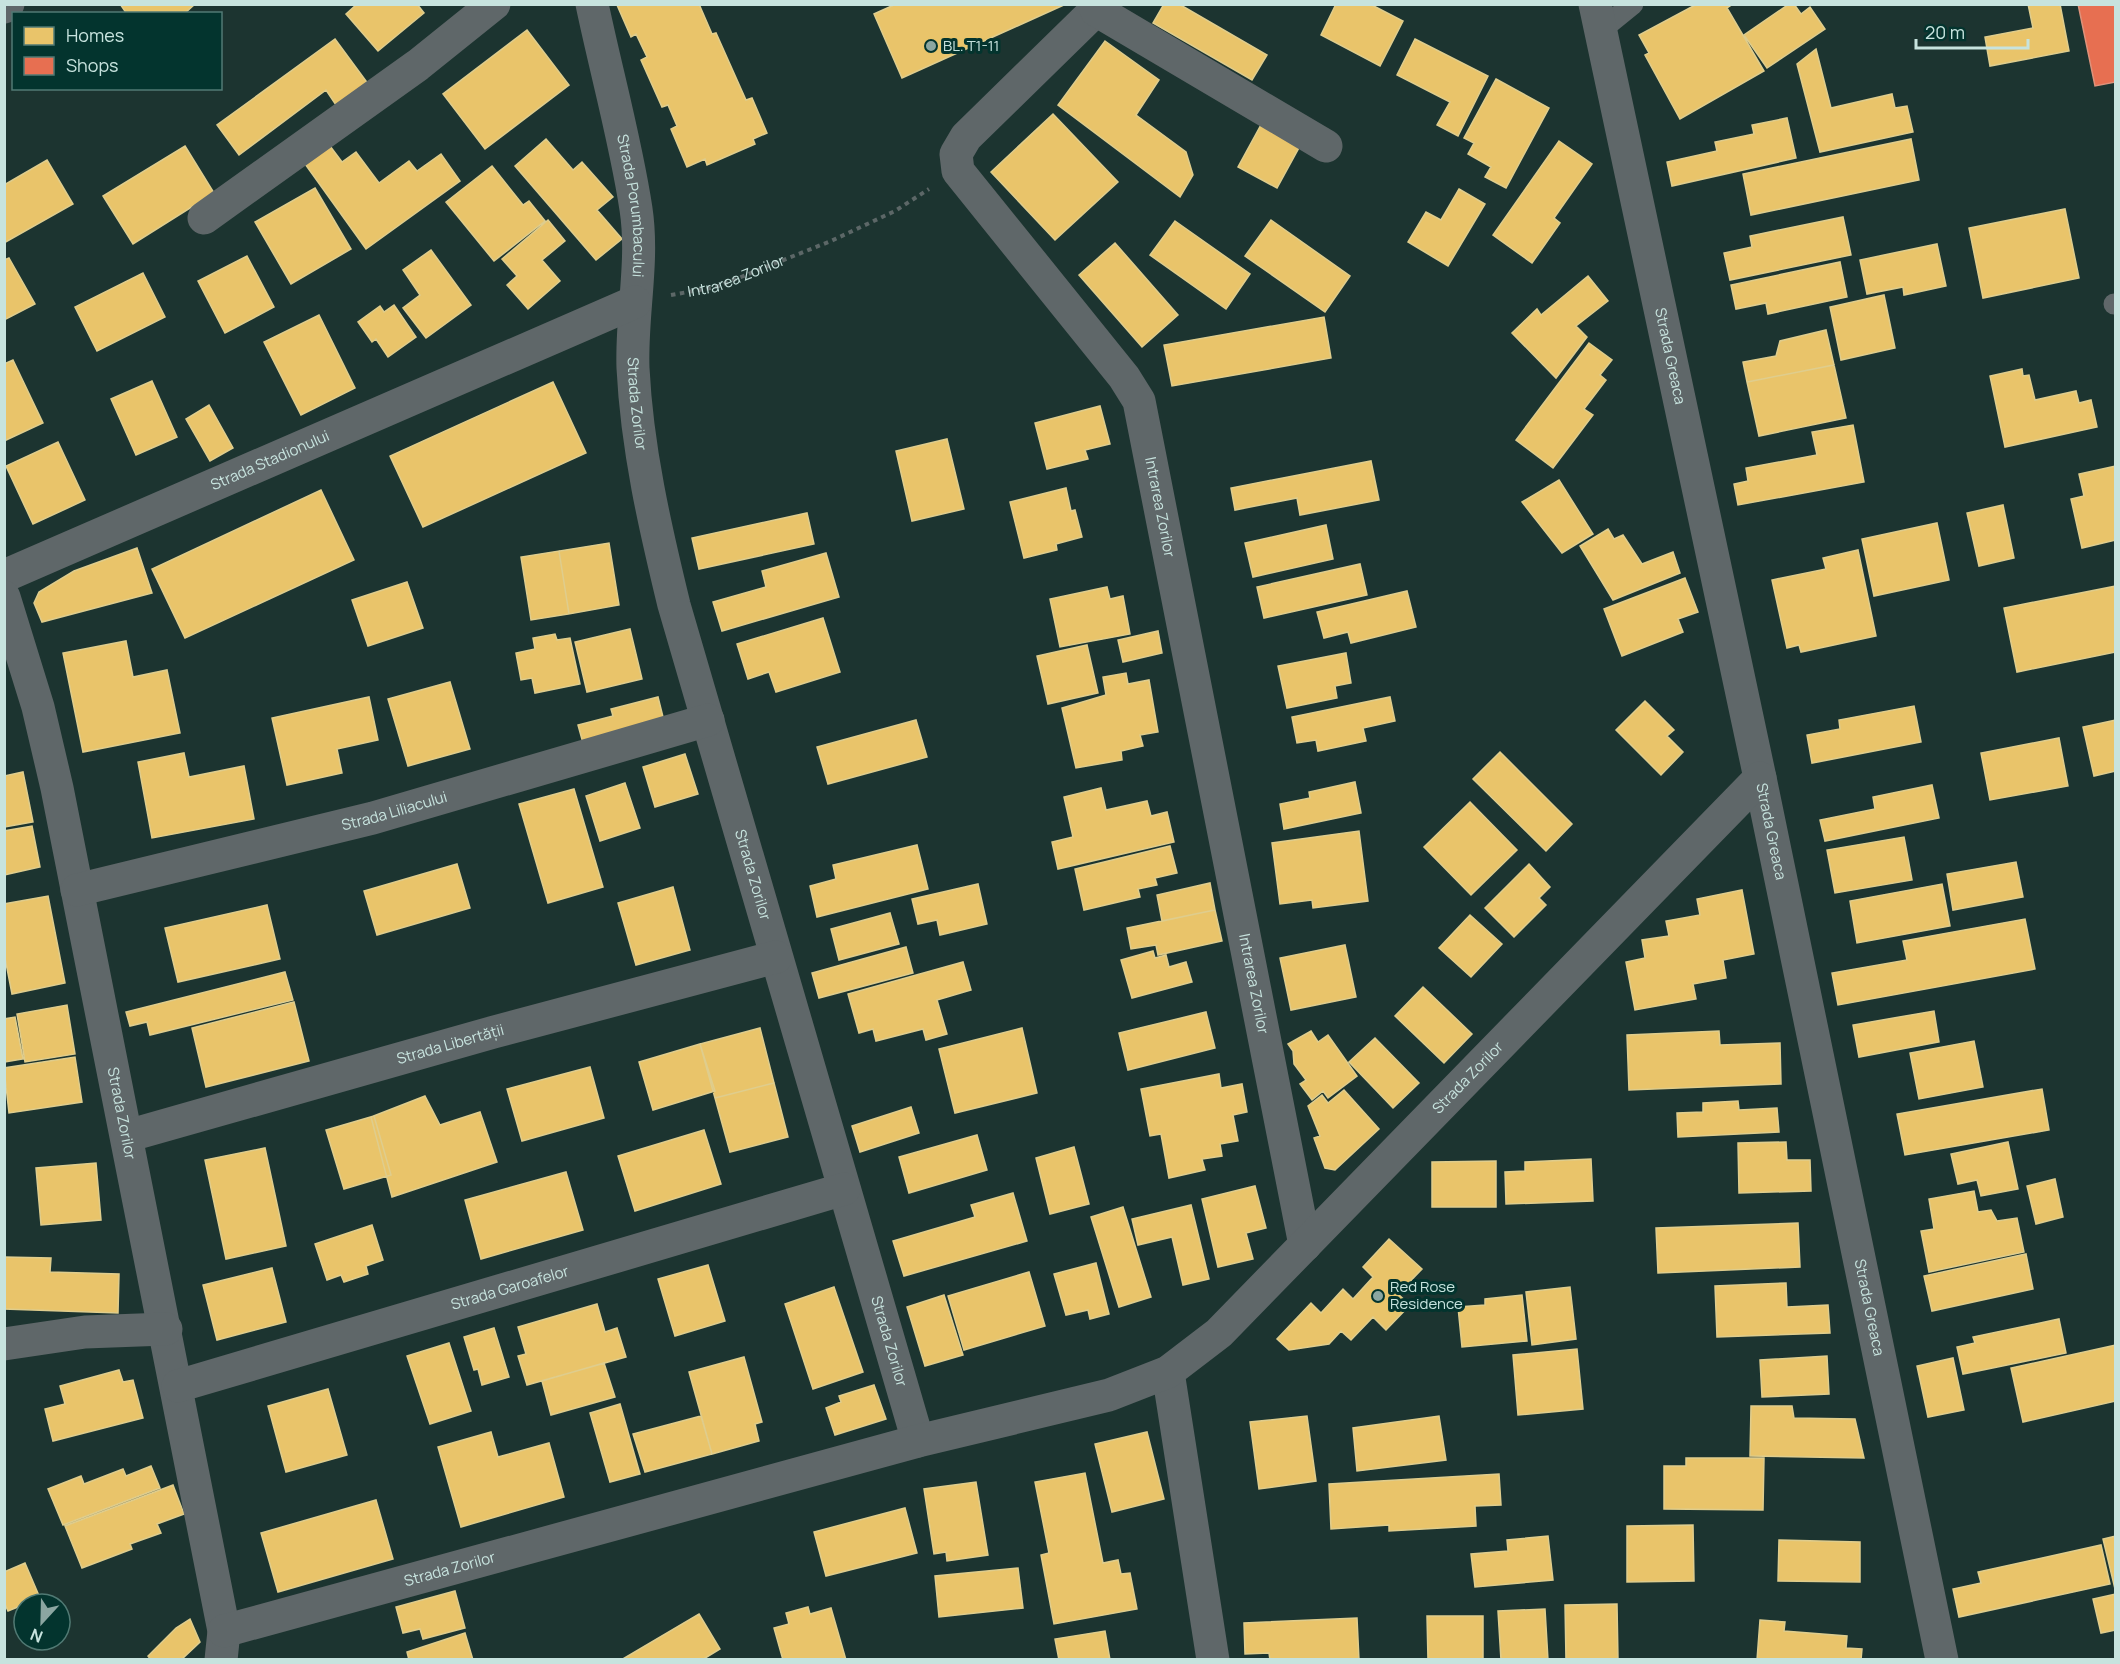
<svg xmlns="http://www.w3.org/2000/svg" width="2120" height="1664" viewBox="0 0 2120 1664" font-family="Manrope,sans-serif">
  <rect width="100%" height="100%" fill="#1c3430"/>
  <path fill="#e9c46a" stroke="#dfcd8d" stroke-width="1.5" d="M120,4H195L184,14H127Z
    M357,4H417L424,13L378,51L346,14Z
    M699,4L712,34L716,33L746,100L752,98L767,133L753,139L755,144L707,165L705,159L687,167L671,129L677,126L668,105L662,107L641,60L647,57L636,34L631,37L617,5Z
    M896,4H1066L902,78L874,14Z
    M1164,4H1179L1267,55L1252,80L1153,23Z
    M1336,4H1370L1403,21L1380,66L1321,35Z
    M1697,4H1733L1727,8L1764,71L1680,119L1645,55L1649,53L1639,35Z
    M1789,4H1794L1801,14L1810,7L1825,29L1767,68L1744,35Z
    M2028,4H2060L2069,51L1990,66L1985,37L2033,28Z
    M527,30L569,85L485,149L443,94Z
    M335,39L369,85L338,108L326,90L239,155L217,125Z
    M1415,39L1488,76L1458,136L1437,125L1450,102L1397,75Z
    M1105,41L1159,80L1136,115L1186,152L1193,175L1180,197L1058,105Z
    M1816,49L1831,108L1892,94L1895,108L1907,106L1913,132L1820,152L1797,64Z
    M1496,79L1549,108L1506,188L1485,177L1491,167L1468,154L1474,143L1464,138Z
    M1053,114L1118,182L1055,240L991,172Z
    M1787,118L1796,158L1672,186L1667,162L1717,151L1715,142L1754,134L1752,125Z
    M1262,123L1301,144L1277,188L1238,167Z
    M546,139L573,170L582,162L613,197L597,210L622,239L596,260L515,166Z
    M1911,139L1919,180L1751,215L1743,174Z
    M1559,141L1592,164L1554,218L1560,223L1532,263L1493,235Z
    M185,146L214,193L133,244L103,196Z
    M330,146L342,162L356,152L379,183L409,161L417,171L441,154L460,181L366,249L305,164Z
    M47,160L73,204L4,243V185Z
    M492,166L523,205L529,201L545,221L494,261L446,202Z
    M315,188L351,249L291,284L255,222Z
    M1459,189L1485,204L1448,266L1408,242L1426,212L1441,220Z
    M2065,209L2079,278L1983,298L1969,228Z
    M1843,217L1851,255L1730,280L1724,253L1752,247L1750,236Z
    M548,220L565,241L542,260L560,281L528,309L507,285L517,276L502,259Z
    M1271,220L1350,276L1325,312L1245,256Z
    M1175,221L1250,274L1226,309L1150,255Z
    M1115,243L1178,315L1142,347L1079,275Z
    M1937,244L1946,286L1904,295L1903,287L1867,294L1860,260Z
    M431,250L471,305L426,338L403,308L420,295L403,270Z
    M247,256L274,307L225,333L198,281Z
    M9,258L35,304L4,320V260Z
    M1840,262L1847,297L1768,314L1766,303L1736,309L1731,285Z
    M143,273L165,317L97,351L75,307Z
    M1588,276L1608,301L1576,326L1587,337L1556,378L1512,333L1537,309L1541,315Z
    M1884,295L1895,348L1841,360L1830,307Z
    M394,305L416,337L388,357L376,339L372,342L358,322L380,306L384,312Z
    M319,315L355,388L301,415L264,342Z
    M1324,317L1331,358L1172,386L1164,345Z
    M1826,330L1834,365L1747,382L1743,362L1776,356L1780,341Z
    M1589,343L1612,360L1600,375L1606,380L1584,409L1593,415L1553,468L1516,440Z
    M13,360L43,423L4,441V364Z
    M1834,365L1846,418L1759,436L1747,382Z
    M2022,369L2023,376L2029,375L2035,400L2076,391L2079,403L2091,400L2097,427L2005,447L1990,376Z
    M152,381L177,437L136,455L111,399Z
    M553,382L586,453L423,527L390,456Z
    M209,405L233,448L210,461L186,419Z
    M1100,406L1110,444L1085,450L1088,459L1047,469L1035,423Z
    M1853,425L1864,482L1738,505L1734,484L1748,481L1746,468L1817,455L1812,432Z
    M947,439L964,509L912,521L896,451Z
    M58,442L85,500L33,524L6,466Z
    M1371,461L1379,500L1300,515L1297,498L1235,510L1231,488Z
    M2116,466V540L2082,548L2071,499L2084,496L2079,474Z
    M1559,480L1593,534L1562,553L1522,502Z
    M1066,488L1071,511L1075,510L1082,537L1056,544L1057,550L1024,558L1010,502Z
    M321,490L354,560L185,638L152,569Z
    M2003,505L2014,558L1979,566L1967,513Z
    M807,513L814,544L699,569L692,538Z
    M1937,523L1949,580L1874,596L1862,539Z
    M1326,525L1333,559L1253,577L1245,543Z
    M1608,529L1614,539L1623,535L1642,564L1673,552L1680,573L1613,600L1580,546Z
    M609,543L619,605L569,614L559,551Z
    M137,548L152,593L42,622L34,603L39,592L74,571Z
    M1858,550L1876,636L1801,652L1799,645L1787,648L1772,580L1826,569L1823,558Z
    M559,551L569,614L531,620L521,557Z
    M826,553L839,597L722,631L713,602L766,587L762,571Z
    M1360,564L1367,595L1264,618L1257,587Z
    M1685,578L1698,612L1678,619L1683,632L1622,656L1604,609Z
    M407,582L423,628L368,646L352,600Z
    M2116,586V652L2017,672L2004,608Z
    M1107,587L1110,599L1123,596L1130,634L1060,647L1050,599Z
    M1407,591L1416,627L1351,643L1348,632L1324,638L1317,612Z
    M823,618L840,672L776,692L769,672L748,679L737,644Z
    M630,629L642,679L587,692L575,642Z
    M1158,631L1162,653L1123,662L1118,640Z
    M555,634L557,640L570,638L580,684L535,693L532,678L521,680L516,653L535,649L533,638Z
    M126,641L133,677L167,670L180,733L83,752L63,653Z
    M1087,645L1098,693L1048,704L1037,656Z
    M1346,653L1351,683L1335,686L1337,698L1287,708L1278,666Z
    M1126,673L1128,684L1149,680L1158,732L1140,735L1143,746L1121,751L1122,760L1076,768L1062,708L1106,695L1103,677Z
    M450,682L470,749L408,766L388,699Z
    M369,697L378,740L337,749L342,773L287,785L272,718Z
    M658,697L664,721L583,743L578,725L613,716L611,709Z
    M1390,697L1395,721L1363,728L1366,741L1318,751L1316,740L1297,743L1292,717Z
    M1645,701L1674,730L1667,736L1683,752L1661,775L1616,730Z
    M1914,706L1921,742L1812,763L1807,735L1840,729L1839,720Z
    M916,720L927,757L828,784L817,747Z
    M2116,720V771L2094,776L2083,727Z
    M2059,738L2068,786L1990,800L1981,753Z
    M1500,752L1572,824L1546,851L1473,779Z
    M184,753L189,777L244,766L254,819L152,838L138,762Z
    M685,754L698,794L655,807L643,767Z
    M23,772L33,822L4,827V776Z
    M1355,782L1361,813L1284,829L1280,804L1310,798L1309,792Z
    M625,783L640,828L600,841L586,796Z
    M1932,785L1939,818L1825,841L1820,820L1875,809L1873,797Z
    M1101,788L1106,810L1147,801L1151,816L1167,812L1174,842L1058,869L1052,842L1073,837L1064,797Z
    M574,789L603,887L548,903L519,804Z
    M1470,802L1517,850L1471,895L1424,847Z
    M32,826L40,867L4,875V831Z
    M1359,831L1368,901L1313,908L1312,900L1280,904L1272,843Z
    M1904,837L1912,880L1835,893L1827,850Z
    M917,845L928,889L817,917L810,886L836,879L833,865Z
    M1170,846L1177,873L1155,878L1157,885L1138,889L1140,897L1084,910L1075,869Z
    M2016,862L2023,897L1953,910L1947,874Z
    M457,864L470,908L377,935L364,891Z
    M1529,864L1550,887L1539,898L1546,905L1514,937L1485,908Z
    M1210,883L1215,910L1162,921L1157,895Z
    M978,884L987,924L940,935L937,920L918,924L912,899Z
    M1942,884L1950,926L1857,943L1850,901Z
    M673,887L690,950L636,965L618,903Z
    M1742,890L1754,954L1723,960L1726,978L1693,984L1696,999L1635,1010L1626,962L1645,958L1642,940L1669,936L1666,921L1700,915L1697,899Z
    M48,896L65,983L12,994L4,953V904Z
    M267,905L280,959L178,982L165,928Z
    M1215,910L1222,941L1158,955L1156,945L1131,949L1127,928Z
    M890,913L899,944L839,960L831,929Z
    M1470,915L1502,944L1471,977L1439,948Z
    M2025,919L2035,969L1838,1005L1832,973L1907,960L1903,941Z
    M1345,945L1356,997L1291,1010L1280,958Z
    M906,947L913,973L819,998L812,973Z
    M1153,951L1155,958L1166,955L1169,967L1186,962L1192,982L1132,998L1121,960Z
    M963,962L971,990L937,1000L947,1034L926,1040L923,1029L876,1041L873,1029L859,1033L848,994Z
    M285,972L293,1000L150,1035L147,1022L130,1026L126,1012Z
    M1423,987L1472,1034L1444,1063L1395,1016Z
    M294,1002L309,1061L206,1087L192,1028Z
    M67,1005L75,1054L25,1062L17,1014Z
    M1934,1011L1939,1042L1859,1057L1853,1025Z
    M1206,1012L1215,1048L1128,1070L1119,1033Z
    M15,1017L23,1059L4,1062V1019Z
    M760,1028L774,1083L715,1098L700,1044Z
    M1022,1028L1037,1093L955,1113L939,1049Z
    M1311,1031L1318,1042L1328,1035L1357,1076L1328,1098L1323,1091L1312,1100L1300,1084L1306,1080L1294,1064L1293,1051L1288,1044Z
    M1719,1031L1720,1045L1780,1043L1781,1084L1629,1090L1627,1035Z
    M1375,1038L1419,1083L1393,1108L1349,1062Z
    M1974,1041L1983,1087L1919,1099L1910,1053Z
    M700,1044L715,1091L653,1110L639,1062Z
    M75,1057L82,1102L9,1113L4,1068Z
    M590,1067L604,1118L522,1141L507,1089Z
    M1219,1074L1221,1088L1242,1084L1247,1112L1233,1115L1238,1141L1220,1144L1222,1156L1202,1159L1205,1170L1169,1178L1161,1134L1150,1136L1141,1089Z
    M774,1083L788,1137L730,1152L715,1098Z
    M2042,1089L2049,1130L1905,1155L1897,1114Z
    M1344,1090L1379,1129L1335,1170L1325,1168L1314,1138L1320,1136L1308,1106L1322,1095L1328,1103Z
    M425,1096L440,1125L480,1112L497,1162L392,1197L371,1117Z
    M1738,1101L1739,1110L1777,1108L1779,1132L1678,1137L1677,1113L1703,1112V1103Z
    M911,1107L919,1133L860,1152L852,1126Z
    M374,1116L391,1175L344,1189L326,1130Z
    M704,1130L721,1184L635,1211L618,1156Z
    M977,1135L987,1170L909,1193L899,1157Z
    M1786,1142L1787,1160H1810L1811,1191L1739,1193L1738,1143Z
    M2008,1142L2018,1189L1981,1196L1977,1180L1958,1184L1951,1154Z
    M1074,1147L1089,1204L1050,1214L1036,1158Z
    M265,1148L286,1246L226,1259L205,1160Z
    M1591,1159L1593,1201L1506,1204L1505,1172L1525,1171V1162Z
    M1496,1161V1207H1432V1162Z
    M96,1163L101,1220L41,1225L36,1168Z
    M566,1172L583,1230L481,1259L465,1200Z
    M2055,1179L2063,1217L2036,1224L2027,1186Z
    M1255,1186L1266,1228L1246,1233L1253,1259L1218,1267L1202,1199Z
    M1974,1191L1978,1212L1991,1210L1997,1221L2017,1218L2024,1252L1929,1272L1921,1231L1934,1229L1929,1199Z
    M1013,1193L1027,1241L904,1276L893,1241L975,1217L971,1205Z
    M1191,1205L1209,1279L1183,1285L1172,1237L1138,1245L1132,1219Z
    M1123,1207L1151,1297L1119,1307L1091,1217Z
    M1798,1223L1800,1267L1658,1273L1656,1228Z
    M372,1225L383,1260L366,1266L368,1274L344,1282L341,1275L327,1280L315,1244Z
    M1389,1239L1422,1269L1398,1294L1410,1305L1386,1330L1373,1317L1351,1340L1341,1331L1329,1344L1289,1350L1277,1339L1311,1303L1321,1313L1343,1289L1353,1299L1373,1277L1363,1267Z
    M2026,1254L2033,1289L1932,1311L1924,1276Z
    M4,1257L51,1258L50,1272L119,1274L118,1313L4,1309Z
    M1096,1263L1109,1314L1090,1319L1088,1310L1066,1315L1054,1274Z
    M708,1265L725,1321L675,1336L658,1279Z
    M272,1268L286,1322L217,1340L203,1285Z
    M1029,1272L1045,1326L964,1350L948,1296Z
    M1786,1283L1787,1307L1828,1305L1830,1333L1717,1337L1715,1286Z
    M834,1287L863,1372L813,1389L785,1304Z
    M1570,1287L1576,1339L1532,1345L1526,1292Z
    M944,1295L963,1355L925,1366L907,1307Z
    M1522,1295L1527,1341L1462,1347L1458,1307L1485,1305V1299Z
    M597,1304L605,1332L617,1328L626,1357L527,1385L518,1356L526,1354L518,1327Z
    M2059,1319L2066,1353L1963,1374L1957,1347L1975,1343L1973,1337Z
    M494,1328L509,1377L482,1385L478,1369L474,1370L464,1337Z
    M449,1343L471,1411L430,1424L407,1356Z
    M2116,1345V1401L2023,1422L2011,1368Z
    M1577,1349L1583,1409L1518,1415L1513,1355Z
    M1827,1356L1829,1394L1762,1397L1760,1360Z
    M744,1357L762,1422L755,1424L759,1441L712,1454L689,1372Z
    M1953,1358L1964,1410L1928,1417L1917,1366Z
    M604,1363L615,1397L551,1415L542,1381Z
    M119,1370L123,1382L133,1380L143,1418L53,1441L45,1409L65,1404L60,1386Z
    M874,1385L886,1419L835,1435L826,1408L841,1402L839,1396Z
    M328,1389L347,1455L286,1472L268,1406Z
    M620,1404L640,1474L610,1482L590,1413Z
    M1751,1406H1792L1794,1418L1855,1419L1864,1458L1750,1456Z
    M701,1416L712,1454L645,1472L633,1434Z
    M1307,1416L1316,1481L1259,1489L1250,1422Z
    M1439,1416L1446,1460L1357,1471L1353,1428Z
    M491,1432L498,1457L549,1443L564,1497L461,1527L438,1447Z
    M1147,1432L1164,1499L1112,1512L1095,1444Z
    M1686,1458H1764L1763,1510L1664,1509V1466H1686Z
    M151,1466L160,1488L63,1525L48,1489L81,1476L84,1484L123,1469L126,1476Z
    M1085,1473L1103,1563L1118,1560L1121,1574L1130,1573L1137,1609L1054,1624L1041,1555L1049,1553L1035,1482Z
    M1499,1474L1501,1505L1475,1506L1476,1526L1389,1531V1525L1331,1529L1329,1484Z
    M976,1482L988,1555L947,1561L946,1552L934,1554L924,1489Z
    M173,1485L184,1514L157,1524L161,1533L130,1544L132,1549L82,1568L65,1526Z
    M376,1500L393,1559L278,1592L261,1533Z
    M905,1508L917,1553L826,1576L814,1532Z
    M1693,1525L1694,1581L1627,1582V1526Z
    M1548,1536L1553,1580L1475,1587L1471,1554L1508,1551L1507,1540Z
    M2116,1536V1593L2103,1539Z
    M1779,1540L1860,1542V1582L1778,1581Z
    M2101,1545L2110,1584L1959,1617L1953,1589L1981,1583L1978,1572Z
    M25,1563L40,1598L8,1611L4,1602V1572Z
    M1018,1568L1023,1608L939,1617L935,1576Z
    M455,1591L465,1628L423,1639L420,1629L403,1633L396,1607Z
    M2116,1594V1630L2101,1633L2093,1599Z
    M1617,1604L1618,1660H1566L1565,1605Z
    M808,1607L810,1614L831,1608L846,1660H783L774,1628L789,1624L786,1613Z
    M1545,1609L1548,1660H1501L1498,1611Z
    M699,1614L720,1649L702,1660H621Z
    M1427,1616H1483V1660H1428Z
    M1357,1618L1359,1660H1270L1269,1653L1245,1654L1244,1623Z
    M190,1619L200,1642L181,1660H151L148,1656L176,1628Z
    M1760,1620L1785,1622L1784,1631L1847,1636L1846,1648L1862,1649L1861,1660H1757Z
    M1105,1631L1110,1660H1059L1055,1639Z
    M465,1633L473,1660H409L407,1652Z"/>
  <path fill="#e76f51" stroke="#dd927b" stroke-width="1.5" d="M2078,4H2116V82L2095,86Z"/>
  <g fill="none" stroke-linecap="round" stroke-linejoin="round">
    <path stroke="#5c6767" stroke-width="4" stroke-dasharray="4.5 4.5" stroke-linecap="butt" id="s1" d="M671,295L716,287L831,241L895,211L929,189"/>
    <path stroke="#5f6769" stroke-width="21" d="M1601,30L1633,4
      M2114,304H2116"/>
    <g stroke="#5f6769" stroke-width="33">
      <path id="s2" d="M592,4C606,71 626,142 636,209C644,262 631,315 633,368C637,449 655,527 674,605L918,1441"/>
      <path id="s3" d="M1102,4L966,137L956,154L958,171L1124,377L1139,401L1305,1245"/>
      <path id="s4" d="M1595,4L1760,778L1942,1660"/>
      <path d="M1096,10L1326,146"/>
      <path d="M204,218L418,65L494,4"/>
      <path id="s5" d="M4,576L635,302"/>
      <path id="s6" d="M4,597L38,707L57,788L224,1631L221,1660"/>
      <path id="s7" d="M77,890L373,818L708,720"/>
      <path id="s8" d="M127,1136L494,1032L776,957"/>
      <path d="M4,1344L85,1332L166,1329"/>
      <path d="M1168,1372L1213,1660"/>
      <path id="s9" d="M178,1386L844,1189"/>
      <path id="s10" d="M224,1631L918,1441L1109,1395L1168,1372L1219,1333L1760,778"/>
    </g>
    <path stroke="#5f6769" stroke-width="33" d="M4,7L8,4"/>
  </g>
  <g fill="#8ba6a1" stroke="#03342e" stroke-width="2">
    <circle cx="931" cy="46" r="6"/>
    <circle cx="1378" cy="1296" r="6"/>
  </g>
  <g text-anchor="middle" stroke-width="6" stroke-linejoin="round" paint-order="stroke">
    <g font-size="15" fill="#c7e3de" stroke="#03342e" text-anchor="start">
      <text x="943" y="51">BL. T1-11</text>
      <text x="1390" y="1292">Red Rose<tspan x="1390" dy="17">Residence</tspan></text>
    </g>
    <g font-size="15" fill="#c7e3de" stroke="#03342e">
      <text dy="5" stroke="none"><textPath href="#s2" startOffset="206">Strada Porumbacului</textPath></text>
      <text dy="5" stroke="none"><textPath href="#s1" startOffset="68">Intrarea Zorilor</textPath></text>
      <text dy="5" stroke="none"><textPath href="#s4" startOffset="360">Strada Greaca</textPath></text>
      <text dy="5" stroke="none"><textPath href="#s2" startOffset="405">Strada Zorilor</textPath></text>
      <text dy="5" stroke="none"><textPath href="#s5" startOffset="290">Strada Stadionului</textPath></text>
      <text dy="5" stroke="none"><textPath href="#s3" startOffset="628">Intrarea Zorilor</textPath></text>
      <text dy="5" stroke="none"><textPath href="#s7" startOffset="327">Strada Liliacului</textPath></text>
      <text dy="5" stroke="none"><textPath href="#s4" startOffset="846">Strada Greaca</textPath></text>
      <text dy="5" stroke="none"><textPath href="#s2" startOffset="891">Strada Zorilor</textPath></text>
      <text dy="5" stroke="none"><textPath href="#s3" startOffset="1114">Intrarea Zorilor</textPath></text>
      <text dy="5" stroke="none"><textPath href="#s8" startOffset="336">Strada Libertății</textPath></text>
      <text dy="5" stroke="none"><textPath href="#s10" startOffset="1400">Strada Zorilor</textPath></text>
      <text dy="5" stroke="none"><textPath href="#s6" startOffset="530">Strada Zorilor</textPath></text>
      <text dy="5" stroke="none"><textPath href="#s9" startOffset="346">Strada Garoafelor</textPath></text>
      <text dy="5" stroke="none"><textPath href="#s4" startOffset="1332">Strada Greaca</textPath></text>
      <text dy="5" stroke="none"><textPath href="#s2" startOffset="1377">Strada Zorilor</textPath></text>
      <text dy="5" stroke="none"><textPath href="#s10" startOffset="234">Strada Zorilor</textPath></text>
    </g>
  </g>
  <rect width="2120" height="1664" fill="none" stroke="#c7e3de" stroke-width="12"/>
  <rect x="12" y="12" width="210" height="78" fill="#03342e" stroke="#517a74" stroke-width="1.5"/>
  <rect x="24" y="27" width="30" height="18" fill="#e9c46a" stroke="#517a74" stroke-width="1.5"/>
  <text x="66" y="42" font-size="18" fill="#c7e3de">Homes</text>
  <rect x="24" y="57" width="30" height="18" fill="#e76f51" stroke="#517a74" stroke-width="1.5"/>
  <text x="66" y="72" font-size="18" fill="#c7e3de">Shops</text>
  <g transform="translate(42 1622) rotate(202)"><circle r="28" fill="#03342e" stroke="#517a74" stroke-width="1.5"/>
  <path d="M0-4.5L10 22L0 15L-10 22Z" fill="#8ba6a1"/>
  <text y="-9" font-size="16" font-weight="bold" text-anchor="middle" fill="#c7e3de">N</text>
  </g>
  <path d="M1916 39v9h112v-9" fill="none" stroke="#c7e3de" stroke-width="3"/>
  <text x="1925" y="39" font-size="18" fill="#c7e3de" stroke="#03342e" stroke-width="4.5" paint-order="stroke">20 m</text>
</svg>
